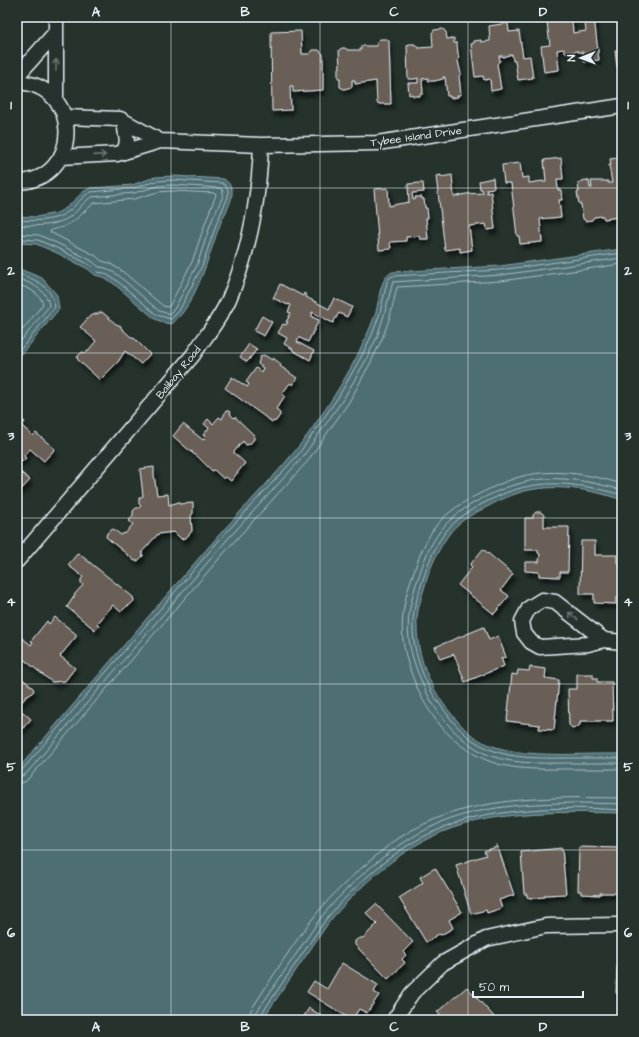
<svg xmlns="http://www.w3.org/2000/svg" width="639" height="1037" viewBox="0 0 639 1037" font-family="'Architects Daughter',sans-serif">
  <defs>
    <filter id="shadow"><feDropShadow dx="2.5" dy="4.5" stdDeviation="2" flood-color="#0009"/></filter>
  </defs>
  <rect width="100%" height="100%" fill="#26332d"/>
  <filter id="ink" filterUnits="userSpaceOnUse"><feTurbulence type="fractalNoise" baseFrequency=".025" numOctaves="2"/><feDisplacementMap in="SourceGraphic" scale="8" xChannelSelector="R" yChannelSelector="G"/><feConvolveMatrix kernelMatrix="1 2 1 2 8 2 1 2 1" color-interpolation-filters="sRGB"/></filter>
  <g filter="url(#ink)">
    <path fill="#4d6e73" stroke="#8ba2a8" d="M173,176L224,179C228,182 231,185 232,191C233,201 225,213 221,222C209,253 198,302 172,324L165,323L155,319L113,283L102,277L95,275L88,269L57,253L36,244L17,243V216L36,217L57,213L66,208L83,192L90,188L120,186L132,185L155,177Z
      M622,249V500C591,489 553,483 521,492C508,496 496,502 485,508C470,515 456,523 447,537C436,553 429,571 424,589C420,602 416,614 417,627C417,655 429,684 445,706C458,722 470,738 490,745C526,759 583,753 622,754V813C559,812 489,809 431,837C391,857 357,889 329,922L262,1020H17V770C85,692 151,612 219,535C253,497 290,462 318,420C341,387 361,353 375,315C380,301 378,280 392,272L500,266Z
      M17,268L42,278L57,295L59,309L17,360Z"/>
    <g fill="none" stroke-linecap="round" stroke-linejoin="round">
      <path stroke="#aabdc3" stroke-width="1" d="M173,191L214,193L216,195L207,218L192,262L170,305L168,307L163,306L122,271L109,263L102,261L96,256L50,232L51,230L63,227L74,221L94,203L134,199L158,192Z
        M17,220C34,221 55,222 69,211C77,205 82,196 91,192L133,188L157,181L173,180L222,183L226,186L228,190V197L217,222L202,266L179,311L171,319L157,315L116,280L104,273L97,272L90,265L59,249L38,240L17,239
        M17,225C35,226 56,227 71,216C79,210 84,201 92,197L134,193L158,186L173,185L220,188L223,191V196L212,220L197,265L175,308L169,314L159,311L118,275L106,268L99,267L92,261L61,245L39,235L17,234
        M17,273C36,280 51,285 55,307L17,354
        M17,278C32,284 47,289 49,306L17,346
        M17,284C27,288 40,292 43,304L17,337
        M622,484C589,474 550,467 516,478C503,482 491,488 479,494C463,502 447,512 435,527C425,541 419,557 413,574C397,619 399,646 418,690C431,718 453,745 482,758C508,771 541,769 570,769C587,769 605,769 622,769
        M622,490C589,481 551,473 518,484C505,487 493,493 481,499C466,507 452,516 441,530C430,544 424,560 419,576C403,620 405,645 424,687C436,714 457,739 484,753C510,765 542,763 571,763C588,763 605,763 622,763
        M622,495C590,486 554,479 521,488C508,491 496,497 484,503C469,511 454,520 444,534C432,550 426,570 420,589C416,602 412,614 413,628C413,654 425,685 441,706C454,724 466,739 487,748C513,760 545,758 574,758C590,758 606,758 622,758
        M17,772L22,770L222,537L298,455L339,396L361,357L372,335L380,313L387,282L389,278L393,276L500,270L622,253
        M17,777L22,776L26,774L226,541L302,458L344,398L366,360L377,337L384,315L393,282L501,275L622,258
        M17,783L25,782L30,777L231,545L307,462L349,402L371,362L382,339L390,317L397,287L501,281L622,264
        M248,1020L251,1010C272,978 293,943 317,913C329,898 343,885 357,872C371,860 384,848 399,838C464,795 548,797 622,798
        M254,1020L256,1013L322,916C351,882 387,850 427,829C486,800 558,802 622,804
        M259,1020L260,1016L326,919C354,887 391,851 431,833C488,807 560,806 622,810"/>
    </g>
    <path fill="#6a5e57" stroke="#e8f1f8" filter="url(#shadow)" d="M584,17H594L599,60L584,62L583,52H578V51L565,53L564,49L557,50L559,70L544,72L541,46L550,45L547,22L572,19L573,33L586,31Z
      M508,23L509,32L519,31L523,57L530,56L533,78L518,80L515,61H513L512,54L503,57V56H499L500,61L497,64L501,89L491,91L490,79L484,80L483,76L475,77L471,44L474,43V41L481,40V42L490,41L489,26Z
      M443,29L446,32L447,39L454,38V43H457L458,55L459,56L458,61L461,74L459,76L461,95H457L458,97L450,98V96H447L445,77H443V79L434,81H428V78L422,79L423,94H420V96H413L412,94L409,95L408,83H418V78L415,79H408L407,46L409,44H415L418,48L433,47L432,33L434,30Z
      M301,31L302,54H310L313,50H319L323,54V90L293,92V86H290L291,110L272,111L271,32Z
      M380,39H387L389,41L391,104H379V103H377L376,81L355,84V80H352V87L344,89L340,87V78H338V68H340L339,50L342,48H345L348,50H361V46H377V42Z
      M622,49V67H617L615,51Z
      M622,157V222L620,220L619,217L604,219L603,216L594,217L592,220L586,221L583,219L581,204H579L577,192H579L578,183L585,180L589,181L590,188H592L591,181H608V183H612L609,165H611L610,159Z
      M561,158L563,179H557L558,190H561L562,200H559L561,217L540,219L542,242L520,244L519,236H517L511,183H504L502,165L520,163L522,178L529,177V183L543,181V182H546L544,160Z
      M441,175V177L452,175L454,197L466,194L483,193L482,189H480L479,181L493,178L494,188L486,189L487,193L491,192L495,229L487,230L486,224L469,226L472,250L460,252V248L445,250L436,176Z
      M420,183H423L424,192L412,193L413,200L416,199L415,197H422V199H424L425,208H427L428,218H426L428,239H420L419,236L406,237V241L390,242L391,249L379,250L374,189L388,188L389,206L393,205L409,202L408,184Z
      M280,284L303,296L304,293L307,295L306,297L329,309L334,298L352,307L347,317L339,313L333,323L312,312V317L319,320L308,342L300,338H299L297,342L314,351L310,360L292,350L293,349L284,344L287,338L278,333L283,324L286,325L288,322H286L291,313L288,312L291,305L288,304V305L273,298Z
      M102,312L116,324L121,326V328L131,337H133L150,354L141,364L125,351L118,362L100,380L78,360L77,357L82,352L86,353L96,341L80,327L90,316Z
      M262,316L272,322L264,336L254,331Z
      M249,344L257,349L247,362L240,357Z
      M264,355L272,360L273,358L281,364L280,366L297,378L292,385L290,383L282,394L285,396L276,409L279,411L280,415L276,421L272,422L225,388L232,377L247,387L249,384L246,382L256,368L261,372L263,368L258,364L260,357Z
      M226,411H229L231,415L234,418L235,417L254,435V439L250,444L246,445L243,441L234,452V453L245,463L231,481L226,477L224,479L214,470L212,471L197,456L192,453V451L191,452L173,436L183,424L203,440L206,437L203,435L209,428L204,424L208,419L213,424L219,417L222,419Z
      M17,416L25,422L22,426L33,436L36,433L55,449L44,461L30,449L24,456L26,458L22,462L21,460L17,465Z
      M154,467V475L157,495L168,494L169,505L179,502V504L193,503V513L191,516L192,531L186,538L181,539L174,532L158,534L142,552L143,556L138,561H135L106,537L107,533L113,529L121,535L124,533L125,534L133,524L129,521L133,515V511L136,508H139L141,506L139,504V498L143,496L140,469Z
      M17,469L30,480L20,491L17,489Z
      M536,512H541L544,515V527H569L568,572H560V577L539,576V572L525,571V562H539L540,554L538,553V550H525V518H533V515Z
      M581,541H595V555H617V563H622V598H616V604L594,603V594H580Z
      M483,549L513,574L501,590L509,596L494,614L458,585L472,567L470,565Z
      M78,553L133,597L134,601L130,605L127,606L121,612L113,605L97,624L99,627L96,630H95L67,607L75,595H74L83,585L81,583V579L83,577L68,565Z
      M55,617L76,634V637L60,656L75,668L65,681L52,682L17,654V634L31,645L33,642L31,641L47,621L49,624Z
      M484,627L489,640L498,636L506,657L501,658L504,666L465,682L454,654L440,659L435,647Z
      M530,667L546,669L545,678L559,680L554,730L539,729L540,725L507,721L512,674L517,675L518,670L529,671Z
      M17,674L33,688L34,691L30,695L27,696L17,707L31,719L17,735Z
      M577,674H593V678H597V682H612L613,721H580V725L577,727L572,728L569,725L568,689H577Z
      M621,678H622V721H621Z
      M496,845H497L514,895L499,900L502,908L487,913L486,910L471,914L456,865L486,855L484,851L497,847Z
      M579,847L621,848L622,893H600V895L581,894V891H578Z
      M562,848L566,894L545,895V897L531,898L527,897V894H524L521,852Z
      M435,868L462,912L449,920L453,928L441,935L439,934L426,942L399,898L423,883L420,877Z
      M376,904L413,942L403,952L406,955L402,959L405,963L388,979L355,945V941L359,938H363L377,924L366,913Z
      M342,963L378,985L374,992L379,995L367,1013L359,1009L352,1020L307,992L314,981L327,989Z
      M617,966H622V993H616Z
      M467,987L497,1020H441L438,1017L440,1015L437,1012Z
      M309,1008L328,1020H305L307,1017L304,1016Z"/>
    <g fill="none" stroke-linecap="round" stroke-linejoin="round">
      <g stroke="#e8f1f8" stroke-width="17">
        <path id="minor" d="M56,17V99
          M17,76L56,32
          M17,82C84,85 82,181 17,182
          M65,117L120,119L160,141
          M124,152L127,142L124,121
          M61,157L117,154L160,141L261,145L377,143L622,106
          M17,561L193,355C205,337 220,319 229,299C250,250 259,198 261,145
          M604,640L555,602L542,600L529,608L522,621L524,633L531,642L540,647L588,644L604,640L622,642
          M394,1020L412,993L443,963L486,939L546,926L622,925"/>
      </g>
      <use href="#minor" stroke="#26332d" stroke-width="14"/>
    </g>
    <defs><path id="oneway-shaft" d="M-6 0H5M1.5-3L5.5 0L1.5 3" fill="none" stroke-width="1.6" stroke-linecap="round" stroke-linejoin="round"/></defs>
    <g stroke="#6a7674">
      <use href="#oneway-shaft" transform="translate(56 65) rotate(-90)"/>
      <use href="#oneway-shaft" transform="translate(100 155) rotate(-4)"/>
      <use href="#oneway-shaft" transform="translate(573 616) rotate(-142)"/>
    </g>
  </g>
  <path fill="none" stroke="#e8f1f8" stroke-width="1" stroke-opacity="0.55" d="M171,17V1020M320,17V1020M468,17V1020M17,188H622M17,353H622M17,518H622M17,684H622M17,850H622"/>
  <g text-anchor="middle" stroke-width="3" stroke-linejoin="round" paint-order="stroke">
    <g font-size="11" fill="#e8f1f8" stroke="#26332d">
      <text transform="translate(416 136) rotate(-8)" y="4">Tybee Island Drive</text>
      <text transform="translate(178 372) rotate(-51)" y="4">Balibay Road</text>
    </g>
  </g>
  <rect width="639" height="1037" fill="none" stroke="#26332d" stroke-width="44"/>
  <g transform="translate(581 58) rotate(269)" stroke="#26332d" stroke-width="3" paint-order="stroke">
  <path d="M0-3L7 15L0 10L-7 15Z" fill="#e8f1f8"/>
  <text y="-6" font-size="11" font-weight="bold" text-anchor="middle" fill="#e8f1f8">N</text>
  </g>
  <path d="M473 991v6h110v-6" fill="none" stroke="#e8f1f8" stroke-width="2"/>
  <text x="479" y="991" font-size="12" fill="#e8f1f8" stroke="#26332d" stroke-width="3" paint-order="stroke">50 m</text>
  <rect x="22" y="22" width="595" height="993" fill="none" stroke="#e8f1f8" stroke-width="1.5"/>
  <g font-size="13" text-anchor="middle" font-weight="bold" fill="#e8f1f8">
    <text x="96" y="16">A</text>
    <text x="245" y="16">B</text>
    <text x="394" y="16">C</text>
    <text x="543" y="16">D</text>
    <text x="11" y="109">1</text>
    <text x="628" y="109">1</text>
    <text x="11" y="275">2</text>
    <text x="628" y="275">2</text>
    <text x="11" y="440">3</text>
    <text x="628" y="440">3</text>
    <text x="11" y="606">4</text>
    <text x="628" y="606">4</text>
    <text x="11" y="771">5</text>
    <text x="628" y="771">5</text>
    <text x="11" y="937">6</text>
    <text x="628" y="937">6</text>
    <text x="96" y="1031">A</text>
    <text x="245" y="1031">B</text>
    <text x="394" y="1031">C</text>
    <text x="543" y="1031">D</text>
  </g>
</svg>
